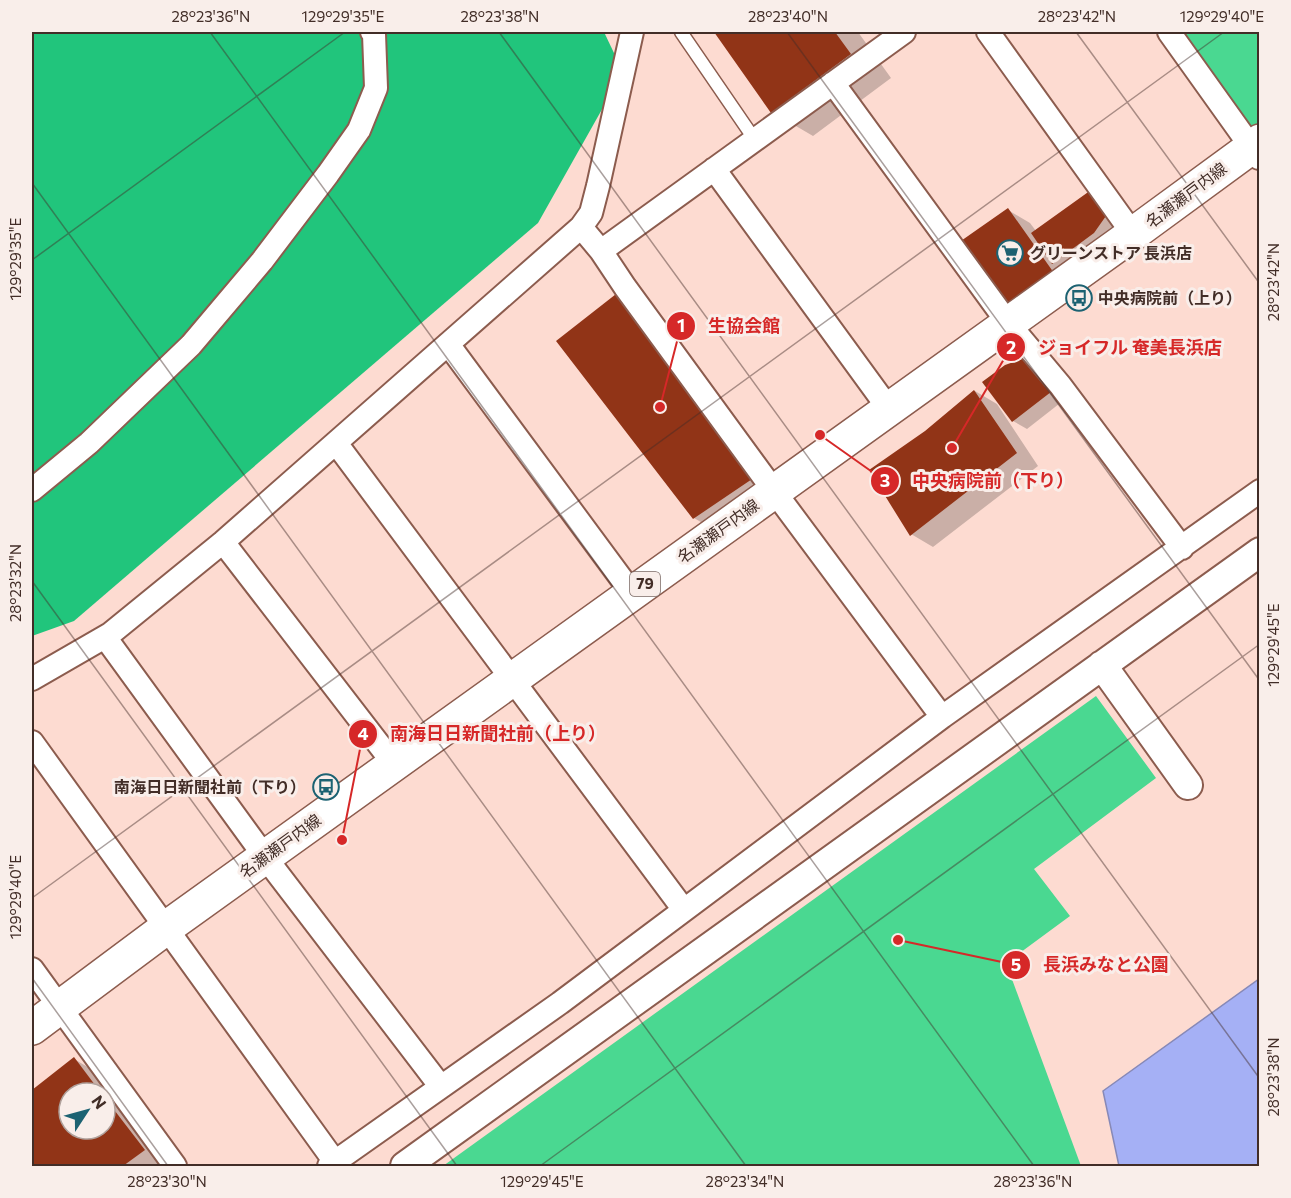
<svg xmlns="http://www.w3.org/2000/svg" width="1291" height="1198" viewBox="0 0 1291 1198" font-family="Commissioner,'Noto Sans JP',sans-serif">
  <rect width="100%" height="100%" fill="#fddbd1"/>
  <path fill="#4ad891" d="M1169,32H1259V141Z
    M1096,696L1156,778L1034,869L1070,916L1006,963L1081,1166H443Z"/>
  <path fill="#21c57c" d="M32,32H604L623,72L538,223L74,621L32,636Z"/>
  <path fill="#a5b0f5" stroke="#8789b7" stroke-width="1.5" d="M1259,979V1166H1119L1103,1091Z"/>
  <path fill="#0003" fill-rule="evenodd" d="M716,32H858L891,78L813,136L772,112Z
    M1098,186L1134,219L1028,320L1008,210L1030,223L1036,231Z
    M625,289L654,306L789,490L723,535L694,518Z
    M984,382L1073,393L1027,429L1013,421Z
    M975,391L997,404L1038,466L933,547L911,534L925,432Z
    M74,1059L103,1076L172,1166H32V1091ZM69,1093H105V1129H69Z"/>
  <path fill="#913417" d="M714,32H835L851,54L771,113Z
    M1098,185L1113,206L1094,233L1052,264L1031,233Z
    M1008,208L1054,273L1005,308L958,243Z
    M625,287L761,473L693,519L556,341Z
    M1034,355L1060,385L1012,422L982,382L1005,365Z
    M974,390L1017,453L910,536L869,470L925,431Z
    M74,1057L101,1093H69V1129H105V1098L145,1150L123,1166H32V1090Z"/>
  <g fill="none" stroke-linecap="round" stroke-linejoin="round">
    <g stroke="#8c5c4e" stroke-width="15">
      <path id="service" d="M681,32L755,140"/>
    </g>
    <g stroke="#8c5c4e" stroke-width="26">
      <path id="minor" d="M988,32L1133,234
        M1169,32L1259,158
        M833,83L1008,323L1060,385L1182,548
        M714,169L889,409
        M581,227L601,251L625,287L774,491L942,717
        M601,251L904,32
        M448,344L632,593
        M336,443L684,910
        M32,490L89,443L191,345L262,261L328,174L359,130L376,88L374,34L372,32
        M223,542L394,764
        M105,637L265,857L441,1087
        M32,679L110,634L223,542L581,227L591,213L598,186L632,32
        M32,742L335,1162
        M32,969L175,1166
        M329,1166L560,1003L942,717L1260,491"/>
    </g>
    <g stroke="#8c5c4e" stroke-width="32">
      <path id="tertiary" d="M1102,665L1188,785
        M405,1166L1260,552"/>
    </g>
    <g stroke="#8c5c4e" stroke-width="36">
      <path id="primary" d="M32,1028L166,928L1133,234L1260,141"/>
    </g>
    <use href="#service" stroke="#fff" stroke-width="12"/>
    <use href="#minor" stroke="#fff" stroke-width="22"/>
    <use href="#tertiary" stroke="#fff" stroke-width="28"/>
    <use href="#primary" stroke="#fff" stroke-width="33"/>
  </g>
  <path fill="none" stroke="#422d27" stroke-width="1.5" stroke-opacity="0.45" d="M210,32L1034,1166M499,32L1260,1079M787,32L1260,681M1076,32L1260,284M32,183L746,1166M32,260L345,32M32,581L457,1166M32,898L1224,32M32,978L168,1166M540,1166L1260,644"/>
  <defs>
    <g id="supermarket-ring" transform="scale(1.35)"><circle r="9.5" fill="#f9eeea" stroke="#1c6272" stroke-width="1.5"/><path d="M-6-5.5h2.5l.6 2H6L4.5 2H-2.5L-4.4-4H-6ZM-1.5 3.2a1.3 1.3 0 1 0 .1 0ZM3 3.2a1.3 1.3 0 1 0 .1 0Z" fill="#1c6272"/></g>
    <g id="bus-ring" transform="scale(1.35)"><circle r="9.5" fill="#f9eeea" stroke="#1c6272" stroke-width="1.5"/><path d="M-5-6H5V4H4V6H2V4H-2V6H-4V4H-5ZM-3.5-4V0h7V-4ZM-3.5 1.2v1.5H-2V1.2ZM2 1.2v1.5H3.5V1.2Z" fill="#1c6272"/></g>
  </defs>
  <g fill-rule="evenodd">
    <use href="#supermarket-ring" x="1010" y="253"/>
    <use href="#bus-ring" x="1079" y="298"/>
    <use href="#bus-ring" x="326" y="787"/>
  </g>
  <g text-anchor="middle" stroke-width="6" stroke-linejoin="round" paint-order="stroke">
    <rect fill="#f9eeea" stroke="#796762" stroke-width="1.5" x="630" y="572" width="30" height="24" rx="4.5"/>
    <g font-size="15" font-weight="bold" fill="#422d27">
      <text x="645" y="589">79</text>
    </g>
    <g font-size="16" fill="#422d27" stroke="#f9eeea">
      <text transform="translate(1186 195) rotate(-37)" y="6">名瀬瀬戸内線</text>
      <text transform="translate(718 531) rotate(-36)" y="6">名瀬瀬戸内線</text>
      <text transform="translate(280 846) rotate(-36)" y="6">名瀬瀬戸内線</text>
    </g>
    <g font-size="16" font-weight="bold" fill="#422d27" stroke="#f9eeea" text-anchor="start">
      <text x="1030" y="259">グリーンストア 長浜店</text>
      <text x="1098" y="304">中央病院前（上り）</text>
      <text x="306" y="793" text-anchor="end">南海日日新聞社前（下り）</text>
    </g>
  </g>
  <path fill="none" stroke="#d62828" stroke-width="2" d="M660 407L681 326M952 448L1011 347M820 435L885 481M342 840L363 734M898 940L1016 965"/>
  <g fill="#d62828" stroke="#f9eeea" stroke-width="2">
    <circle cx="660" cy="407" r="6"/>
    <circle cx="952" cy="448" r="6"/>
    <circle cx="820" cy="435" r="6"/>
    <circle cx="342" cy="840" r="6"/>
    <circle cx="898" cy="940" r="6"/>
    <circle cx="681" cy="326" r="15"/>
    <circle cx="1011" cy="347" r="15"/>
    <circle cx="885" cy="481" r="15"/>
    <circle cx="363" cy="734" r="15"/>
    <circle cx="1016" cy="965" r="15"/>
  </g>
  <g font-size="18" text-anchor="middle" font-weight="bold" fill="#fff">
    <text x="681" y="332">1</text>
    <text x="1011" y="354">2</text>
    <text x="885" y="487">3</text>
    <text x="363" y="740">4</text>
    <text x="1016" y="971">5</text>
  </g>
  <g font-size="18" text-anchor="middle" font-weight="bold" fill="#d62828" stroke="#f9eeea" stroke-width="6" stroke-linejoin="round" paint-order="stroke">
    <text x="744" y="332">生協会館</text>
    <text x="1130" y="354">ジョイフル 奄美長浜店</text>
    <text x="993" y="487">中央病院前（下り）</text>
    <text x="498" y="740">南海日日新聞社前（上り）</text>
    <text x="1106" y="971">長浜みなと公園</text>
  </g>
  <rect width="1291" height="1198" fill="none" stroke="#f9eeea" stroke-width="66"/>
  <g transform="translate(87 1111) rotate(54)"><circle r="28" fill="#f9eeea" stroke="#b0a19c" stroke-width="1.5"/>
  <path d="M0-4.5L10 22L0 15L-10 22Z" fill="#1c6272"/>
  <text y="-9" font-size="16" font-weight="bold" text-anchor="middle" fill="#422d27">N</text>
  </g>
  <rect x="33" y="33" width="1225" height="1132" fill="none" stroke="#422d27" stroke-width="2"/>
  <g font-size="15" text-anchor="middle" fill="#422d27">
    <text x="211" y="22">28°23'36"N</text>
    <text x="343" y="22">129°29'35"E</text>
    <text x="500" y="22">28°23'38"N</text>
    <text x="788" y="22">28°23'40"N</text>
    <text x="1077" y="22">28°23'42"N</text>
    <text x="1222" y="22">129°29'40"E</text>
    <text transform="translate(16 259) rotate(-90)" y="5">129°29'35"E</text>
    <text transform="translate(1274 282) rotate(-90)" y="5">28°23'42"N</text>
    <text transform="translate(16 583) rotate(-90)" y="5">28°23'32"N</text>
    <text transform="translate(1274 645) rotate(-90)" y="5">129°29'45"E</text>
    <text transform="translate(16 897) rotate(-90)" y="5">129°29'40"E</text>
    <text transform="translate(1274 1077) rotate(-90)" y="5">28°23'38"N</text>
    <text x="167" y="1187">28°23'30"N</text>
    <text x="542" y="1187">129°29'45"E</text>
    <text x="745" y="1187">28°23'34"N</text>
    <text x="1033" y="1187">28°23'36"N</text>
  </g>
</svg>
